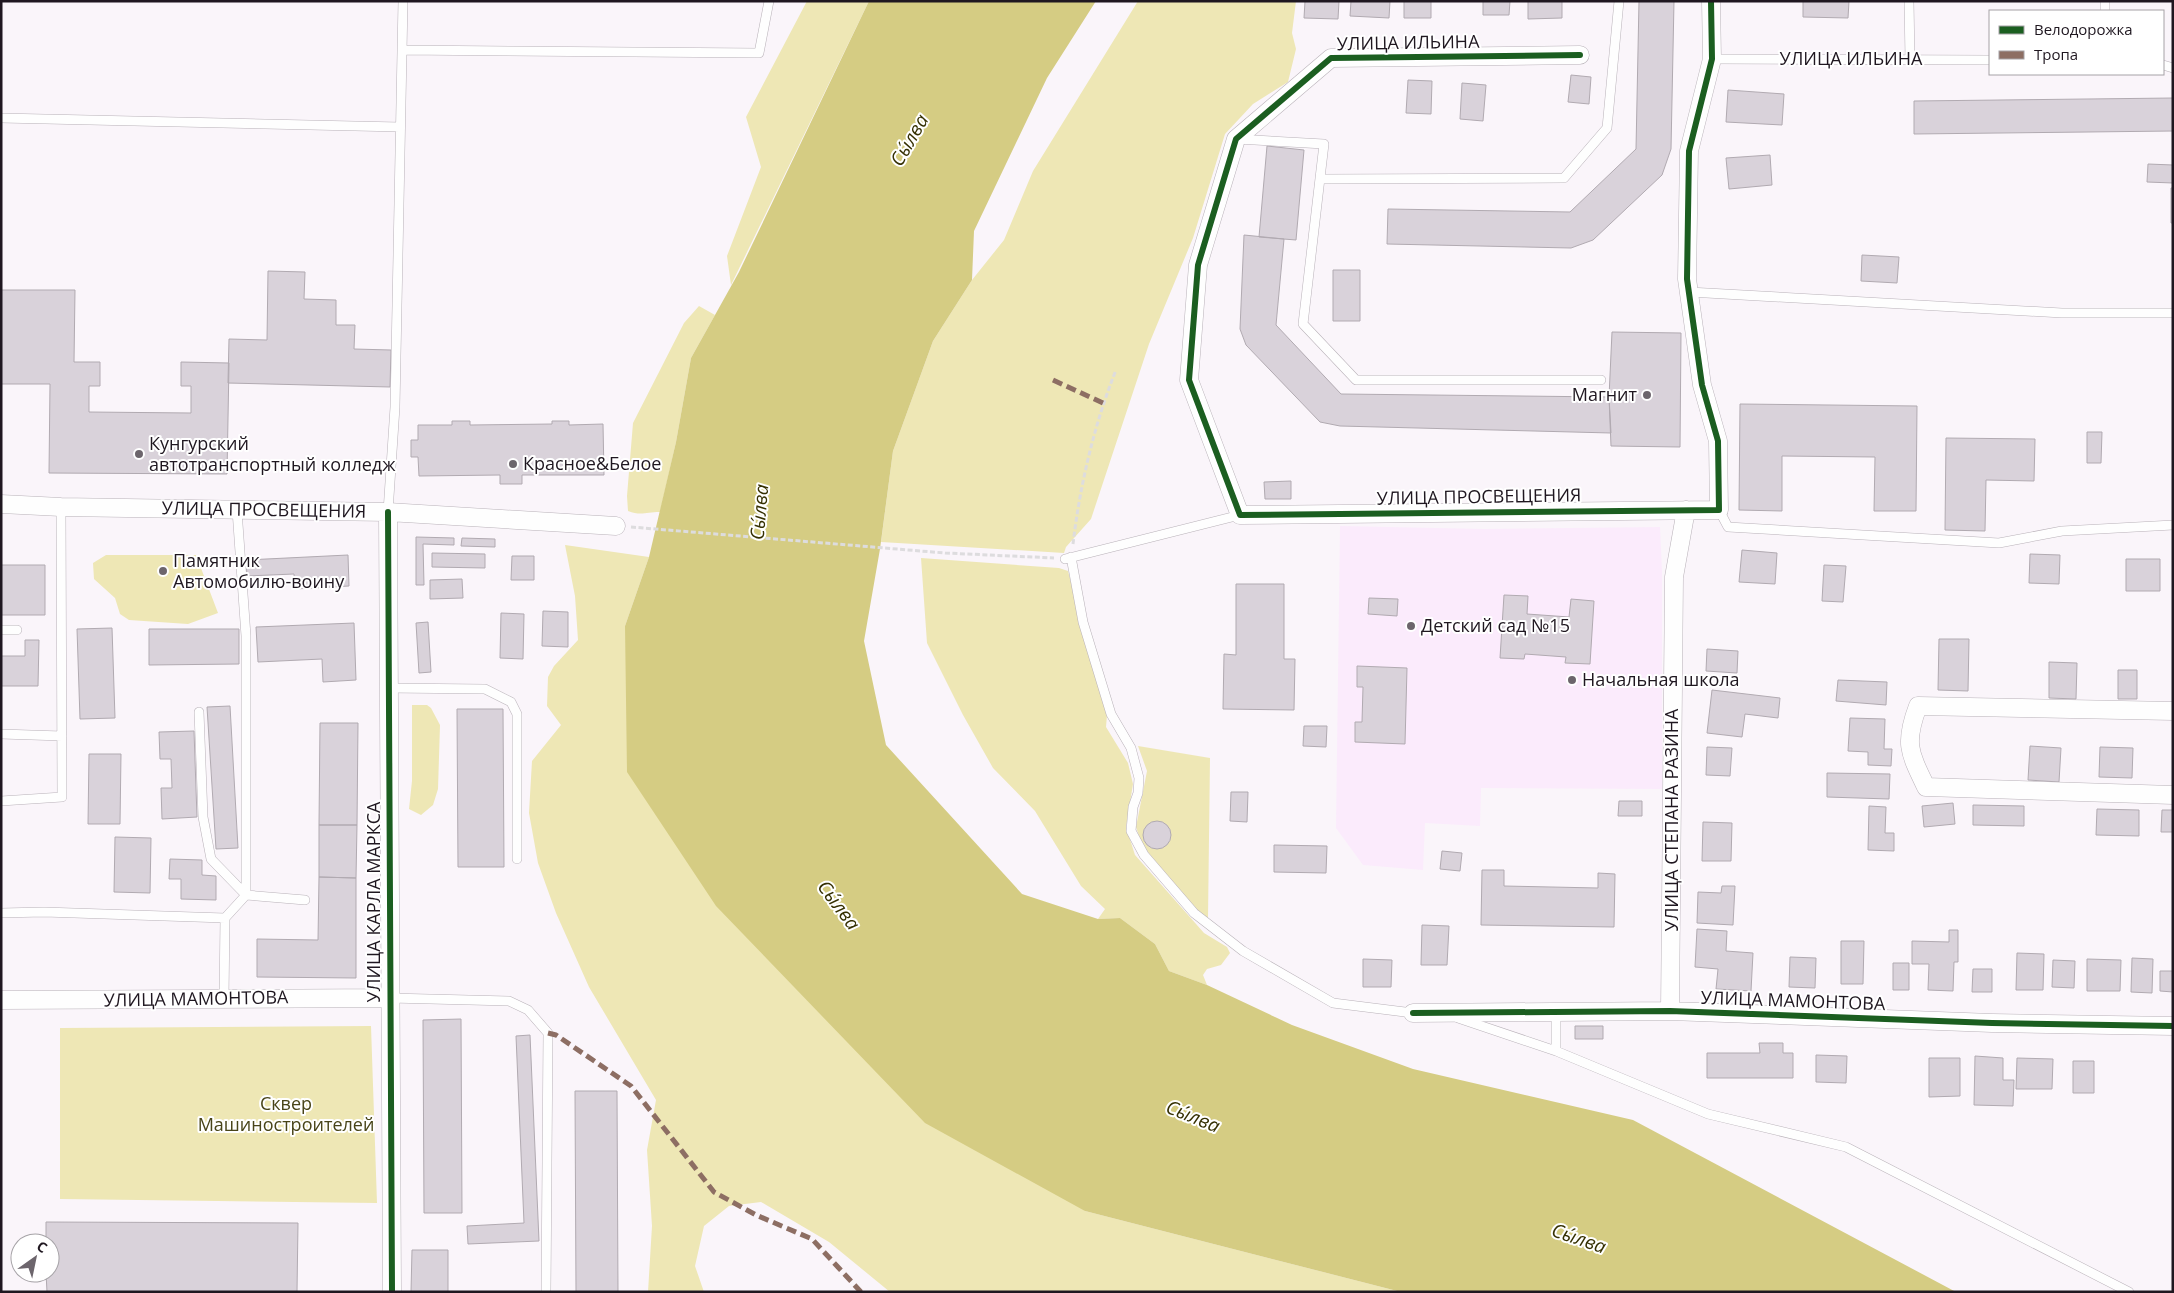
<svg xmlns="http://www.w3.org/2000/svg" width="2174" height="1293" viewBox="0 0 2174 1293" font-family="'Open Sans',sans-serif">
  <rect width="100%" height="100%" fill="#faf5fa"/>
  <path fill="#fbebfc" d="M1340,526L1484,529L1660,527L1662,571V789L1481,788L1480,826L1425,823L1423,870L1363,865L1336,828Z"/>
  <path fill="#eee7b5" d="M807,1H869L731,285L727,256L761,167L746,117Z
    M1138,1H1296L1292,33L1296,49L1288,82L1253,104L1225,134L1193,238L1149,344L1091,519L1066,547L1064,553L881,542L893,451L933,341L972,280L1004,240L1033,171Z
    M699,306L715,315L691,358L676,442L660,512C646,512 641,516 628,511L627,496L633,423L684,323Z
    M565,545L649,557L625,626L1085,1211L1401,1292H890L829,1242L761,1202L729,1206L704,1226L695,1266L704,1292H648L652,1226L647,1150L656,1100L589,987L556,913L538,863L529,813L532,761L561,725L547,706L548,677L554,666L578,640L575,596Z
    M106,555H196L218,613L188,624L129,620L120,614L115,598L94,579L93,563Z
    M921,558L1059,568L1068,571L1107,715L1106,727L1128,763L1133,784L1126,827L1135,855L1204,933L1227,947L1230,953L1221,965L1207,969L1203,975L1207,985L1169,971L1155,944L1120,918L1098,919L1105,909L1081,886L1035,811L993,768L963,715L927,643Z
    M412,705H427L431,708L440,725L438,789L433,805L421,815L409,809L412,781Z
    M1138,746L1210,758L1208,918L1196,910L1142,845L1136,827L1147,771Z
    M371,1026L377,1203L60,1199V1028Z"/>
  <path fill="#d5cc83" d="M869,1H1096L1047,78L974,231L972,280L933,341L893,451L880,549L864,641L886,745L1022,894L1098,919L1120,918L1155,944L1169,971L1207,985L1292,1025L1413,1069L1633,1120L1956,1292H1401L1085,1211L925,1123L716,906L627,772L625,626L649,557L676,442L691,358L739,272Z"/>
  <path fill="#d9d2da" stroke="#b1aab1" d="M1305,1H1339L1338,19L1304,18Z
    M1351,1H1390L1389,18L1350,16Z
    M1404,1H1431V18H1404Z
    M1483,1H1510L1509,15H1483Z
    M1528,1H1562V18L1528,19Z
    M1639,1H1674L1671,149L1662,175L1593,240L1571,248L1387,244L1388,209L1570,212L1636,149Z
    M1803,1H1849L1848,18L1803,17Z
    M1571,75L1591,77L1589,104L1568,102Z
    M1408,80L1432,81L1431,114L1406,113Z
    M1462,83L1486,85L1483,121L1460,119Z
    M1728,90L1784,94L1782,125L1726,122Z
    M2173,98V131L1914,134V101Z
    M1267,146L1304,150L1296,240L1259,237Z
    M1770,155L1772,185L1729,189L1726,158Z
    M2148,164L2173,165V183L2147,182Z
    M2171,188H2173V223H2171Z
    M1244,235L1284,239L1276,325L1341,394L1609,397L1611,433L1340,426L1320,422L1246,345L1240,329Z
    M1862,255L1899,257L1897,283L1861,281Z
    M1333,270H1360V321H1333Z
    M268,271L305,272L304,299L336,300V325H355L354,349L391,350L390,387L228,383L229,339L267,340Z
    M1,290H75L74,362H100V386H89V412L191,413V386H181V362L229,363L227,474L49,473L50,384H1Z
    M1612,332L1681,333L1680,447L1611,446L1609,397Z
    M1740,404L1917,406L1916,511H1874L1875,457L1782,456V511L1739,510Z
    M452,421H470V425L552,424V421H569V425L603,424L604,475H522V484H500V475L419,476L418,457H411V440H418V425H452Z
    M2087,432H2102L2101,463H2087Z
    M1946,438L2035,439L2034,481L1986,480L1985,531L1945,530Z
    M1291,481V499H1265L1264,482Z
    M416,537L454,538V545L423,544L424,585H416Z
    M462,538L495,539V547L461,546Z
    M1742,550L1777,553L1775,584L1739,582Z
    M432,553L485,554V568L432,567Z
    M2030,554L2060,555L2059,584L2029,583Z
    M348,555L349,586L295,589L294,574L247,576L246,560Z
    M512,556H534V580H511Z
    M2126,559H2160V591H2126Z
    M1,565H45V615H1Z
    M1824,565L1846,566L1843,602L1822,601Z
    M462,579L463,598L430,599V580Z
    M1236,584H1284V659H1295L1294,710L1223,709L1224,654L1236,655Z
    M1504,595L1528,596L1527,614L1569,617L1571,599L1594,601L1590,664L1565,663L1566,657L1525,654L1524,659L1500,658Z
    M1369,598L1398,599L1397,616L1368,614Z
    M543,611L568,612V647L542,646Z
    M501,613L524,614L523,659L500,658Z
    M428,622L431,672L419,673L416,623Z
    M354,623L356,680L323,682L322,659L258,662L256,627Z
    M112,628L115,718L80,719L77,629Z
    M149,629H239V664L149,665Z
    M1939,639H1969L1968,691L1938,690Z
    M25,640H39L38,686H1V656H25Z
    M1707,649L1738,651L1737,673L1706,671Z
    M2049,662L2077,663L2076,699L2049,698Z
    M1357,666L1407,668L1405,744L1355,742V722H1362L1363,687H1357Z
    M2118,670H2137V699H2118Z
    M1838,680L1887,682L1886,705L1836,701Z
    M1712,690L1780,698L1778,718L1745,714L1742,737L1707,733Z
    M230,706L238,848L216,849L207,707Z
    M457,709H503L504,867H458Z
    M1850,718L1885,719L1884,749H1892L1891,766L1868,765V752L1848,751Z
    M320,723H358L357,825H319Z
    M1304,726H1327L1326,747L1303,746Z
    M194,731L197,817L162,819L161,788H172L171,759H160L159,732Z
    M2030,746L2061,748L2059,782L2028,780Z
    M1707,747L1732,748L1730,776L1706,775Z
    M2100,747L2133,748L2132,778L2099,777Z
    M89,754H121L120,824H88Z
    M1827,773L1890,774L1889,799L1827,797Z
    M1231,792H1248L1247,822L1230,821Z
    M1619,801H1642V816H1618Z
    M1953,803L1955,824L1924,827L1922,806Z
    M1973,805L2024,806V826L1973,825Z
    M1869,806L1886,807L1885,833H1894V851L1868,850Z
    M2097,809L2139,810V836L2096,835Z
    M2162,810H2173V832H2161Z
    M1143 835a14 14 0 1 1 28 0a14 14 0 1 1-28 0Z
    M1703,822L1732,823L1731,861H1702Z
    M319,825H357L356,878L319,877Z
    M115,837L151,838L150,893L114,892Z
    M1274,845L1327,846L1326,873L1274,872Z
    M1442,851L1462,853L1460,871L1440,869Z
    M170,859L202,860V875L216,876V900L181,899V879H169Z
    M1482,870H1504V886L1598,888V873L1615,874L1614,927L1481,925Z
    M319,877L356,878V978L257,977V939L318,940Z
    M1722,886H1735L1733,925L1697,923L1698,892L1721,893Z
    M1422,925L1449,926L1447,965H1421Z
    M1697,929L1727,931L1726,951L1753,953L1751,991L1716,989L1718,969L1695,967Z
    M1949,930H1958V962H1954L1953,991L1928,990L1929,964H1912V941L1949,942Z
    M1841,941H1864L1863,984H1841Z
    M2017,953L2044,954L2043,990H2016Z
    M1790,957L1816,958L1815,988L1789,987Z
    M2132,958L2153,959L2152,993L2131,992Z
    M1363,959L1392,960L1391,987H1363Z
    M2087,959L2121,960L2120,991H2087Z
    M2053,960L2075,961L2074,988L2052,987Z
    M1893,963H1909V990H1893Z
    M1973,969H1992V992H1972Z
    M2160,971H2173V992L2160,991Z
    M461,1019L462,1213H424L423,1020Z
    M1575,1026H1603V1039H1575Z
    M530,1035L539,1241L468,1244L467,1226L524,1223L516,1036Z
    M1759,1043H1783V1053H1793V1078H1707V1053H1760Z
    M1816,1055L1847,1056L1846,1083L1816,1082Z
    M1975,1056L2003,1058V1080H2014L2013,1106L1974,1105Z
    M1929,1058H1960V1096L1929,1097Z
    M2017,1058L2053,1059L2052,1089H2016Z
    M2073,1061H2094V1093H2073Z
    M575,1091H617L618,1292H576Z
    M46,1222L298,1223L297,1292H47L46,1273H50V1243H46Z
    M412,1250H448V1292H411Z"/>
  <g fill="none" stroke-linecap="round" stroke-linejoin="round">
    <g stroke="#b9b2b9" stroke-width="10">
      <path id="lane" d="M1909,1L1910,60
        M2105,1V11
        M402,50L759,53L769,1
        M1712,59L1990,60
        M2163,65L2173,68
        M1,118L400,127
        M1237,139L1324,144L1303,324L1356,380H1601
        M1321,179L1564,178L1607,128L1619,1
        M1689,292L2062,313H2173
        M1719,510L1728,527L1999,543L2062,531L2173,525
        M388,512L395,407L403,1
        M1071,557L1083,622L1111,714L1131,748L1139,778L1138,793L1133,807L1131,831L1144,855L1194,913L1243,951L1333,1003L1413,1013
        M1065,559L1240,515
        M1,630H17
        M388,688L485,689L511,702L517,714V859
        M199,712L203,817L211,859L246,895L305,900
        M1,734L62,736
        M1,801L62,797L61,507
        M1,913L44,912L225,918
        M224,998L225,918L246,895V636L237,510
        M390,998L509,1001L528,1010L548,1033L546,1292
        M1458,1018L1556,1051L1708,1114L1846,1147L2129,1292
        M1556,1051V1012"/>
    </g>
    <g stroke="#b9b2b9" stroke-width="19">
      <path id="street" d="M1580,55L1331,58L1236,139L1198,265L1189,380L1240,515L1719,510L1718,441L1702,385L1687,279L1689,151L1712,59L1711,1
        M1,504L61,507L388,512L616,526
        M388,512L392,1292
        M2173,711L1918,706C1904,743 1909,752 1926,787L2173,795
        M1,1000L390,998
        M1670,1011L1674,577L1686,510
        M1413,1013L1670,1011L1992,1023L2173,1026"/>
    </g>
    <path stroke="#dddcde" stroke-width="3" stroke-dasharray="5 2.5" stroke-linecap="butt" d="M631,527L945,553L1054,558
      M1073,544C1080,485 1094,425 1116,370"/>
    <use href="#lane" stroke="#fefefe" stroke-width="9"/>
    <use href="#street" stroke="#fefefe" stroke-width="18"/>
    <path stroke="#8d6e63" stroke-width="5" stroke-dasharray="10 5" stroke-linecap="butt" d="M1053,380L1103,403
      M548,1033L556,1035L631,1086L714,1192L756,1215L812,1239L861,1292"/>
    <g stroke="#fff" stroke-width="9">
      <path id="cycleway" d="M1580,55L1331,58L1236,139L1198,265L1189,380L1240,515L1719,510L1718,441L1702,385L1687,279L1689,151L1712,59L1711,1
        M388,512L392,1292
        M1413,1013L1670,1011L1992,1023L2173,1026"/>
    </g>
    <use href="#cycleway" stroke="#1b5e20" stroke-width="6"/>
  </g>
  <g fill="#6c656c" stroke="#fff" stroke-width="2">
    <circle cx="1647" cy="395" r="5"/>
    <circle cx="139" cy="454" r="5"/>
    <circle cx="513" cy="464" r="5"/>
    <circle cx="163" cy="571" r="5"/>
    <circle cx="1411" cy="626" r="5"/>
    <circle cx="1572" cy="680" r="5"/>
  </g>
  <g text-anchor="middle" stroke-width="4" stroke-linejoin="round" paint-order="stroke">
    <g font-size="18" fill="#1f1720" stroke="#fff">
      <text transform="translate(1408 43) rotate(-1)" y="6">УЛИЦА ИЛЬИНА</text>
      <text x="1851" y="65">УЛИЦА ИЛЬИНА</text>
      <text transform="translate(1479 497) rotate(-1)" y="6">УЛИЦА ПРОСВЕЩЕНИЯ</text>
      <text transform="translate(264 510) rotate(1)" y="6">УЛИЦА ПРОСВЕЩЕНИЯ</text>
      <text transform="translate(1672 820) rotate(-90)" y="6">УЛИЦА СТЕПАНА РАЗИНА</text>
      <text transform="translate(374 902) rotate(-90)" y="6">УЛИЦА КАРЛА МАРКСА</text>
      <text transform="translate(196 999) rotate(-1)" y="6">УЛИЦА МАМОНТОВА</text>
      <text transform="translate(1793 1001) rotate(2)" y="6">УЛИЦА МАМОНТОВА</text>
    </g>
    <g font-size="18" fill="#1f1720" stroke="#fff" text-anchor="start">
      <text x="1637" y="401" text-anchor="end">Магнит</text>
      <text x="149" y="450">Кунгурский<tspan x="149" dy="21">автотранспортный колледж</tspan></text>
      <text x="523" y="470">Красное&amp;Белое</text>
      <text x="173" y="567">Памятник<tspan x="173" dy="21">Автомобилю-воину</tspan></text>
      <text x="1421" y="632">Детский сад №15</text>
      <text x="1582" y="686">Начальная школа</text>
    </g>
    <g font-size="18" fill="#484418" stroke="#fff">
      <text x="286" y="1110">Сквер<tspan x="286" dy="21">Машиностроителей</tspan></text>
    </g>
    <g font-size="19" font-style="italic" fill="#353002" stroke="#fff">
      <text transform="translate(909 140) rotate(-60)" y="7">Сы́лва</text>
      <text transform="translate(759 512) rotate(-85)" y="7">Сы́лва</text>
      <text transform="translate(839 905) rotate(53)" y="7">Сы́лва</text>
      <text transform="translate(1193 1116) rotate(22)" y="7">Сы́лва</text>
      <text transform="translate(1579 1238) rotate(19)" y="7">Сы́лва</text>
    </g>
  </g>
  <rect width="2174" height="1293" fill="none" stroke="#1f1720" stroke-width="5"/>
  <rect x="1989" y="10" width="175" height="65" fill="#ffffff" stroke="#a5a2a6"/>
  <rect x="1999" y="26" width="25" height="8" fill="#1b5e20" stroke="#a5a2a6"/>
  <text x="2034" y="35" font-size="15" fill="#1f1720">Велодорожка</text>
  <rect x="1999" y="51" width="25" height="8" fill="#8d6e63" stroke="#a5a2a6"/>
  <text x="2034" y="60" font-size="15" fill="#1f1720">Тропа</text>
  <g transform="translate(35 1258) rotate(33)"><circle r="24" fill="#ffffff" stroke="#a5a2a6"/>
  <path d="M0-4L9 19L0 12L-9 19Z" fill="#6c656c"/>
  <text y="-8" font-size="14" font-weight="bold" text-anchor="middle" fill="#1f1720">С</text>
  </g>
</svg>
